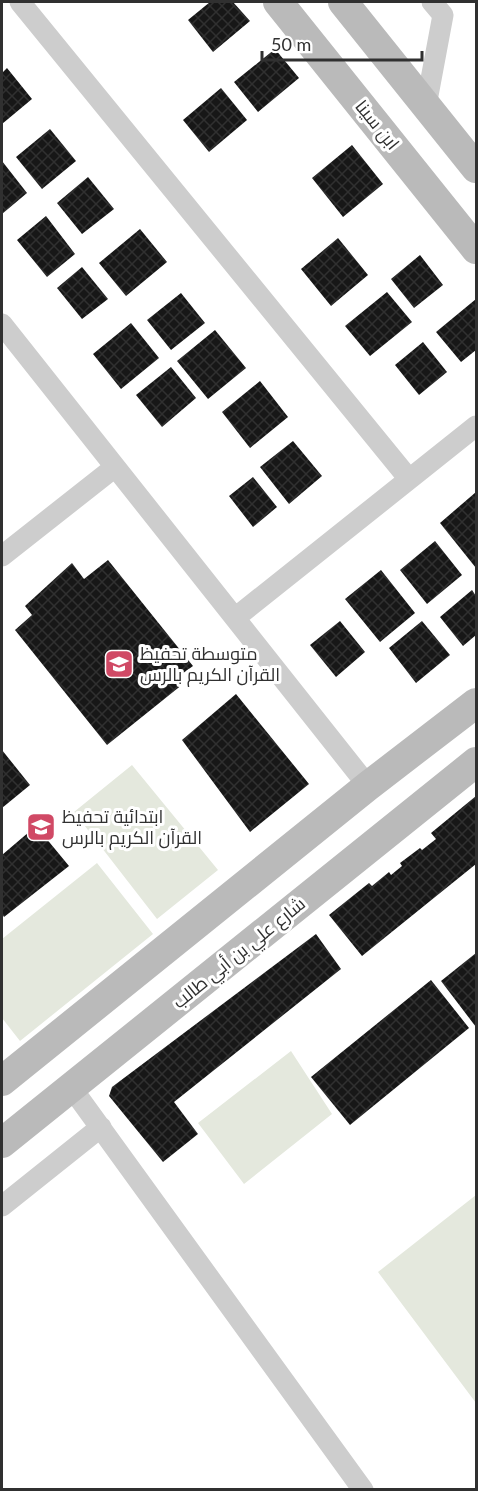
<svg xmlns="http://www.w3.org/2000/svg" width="478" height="1491" viewBox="0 0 478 1491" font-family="Lato,Cairo,sans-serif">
  <defs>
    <pattern id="building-cross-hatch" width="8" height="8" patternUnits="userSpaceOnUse" patternTransform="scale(1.5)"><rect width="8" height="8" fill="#171717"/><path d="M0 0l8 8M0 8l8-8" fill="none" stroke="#303030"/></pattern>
  </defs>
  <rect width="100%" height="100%" fill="#fff"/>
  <path fill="#e4e8dd" d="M132,765L218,870L157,919L74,812Z
    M97,863L153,934L20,1041L2,1018V939Z
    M291,1051L332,1114L244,1184L198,1123Z
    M476,1195V1403L378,1272Z"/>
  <path fill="url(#building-cross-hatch)" d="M210,2H233L250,21L213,52L188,20Z
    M275,49L299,78L258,112L234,82Z
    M7,68L32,99L2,124V73Z
    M221,88L247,120L209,152L183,120Z
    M50,129L76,161L42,189L16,157Z
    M352,145L383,184L343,217L312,178Z
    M2,161L27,193L2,214Z
    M88,177L114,209L82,234L57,203Z
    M46,216L75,254L47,277L17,240Z
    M140,229L167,262L126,296L99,263Z
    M338,238L368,275L331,306L301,269Z
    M420,255L443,285L414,308L391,279Z
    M82,267L108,299L82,319L57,288Z
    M387,292L412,322L370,356L345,326Z
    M181,293L205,323L171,350L147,320Z
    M476,299V350L461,362L436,332Z
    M131,323L159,358L121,389L93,354Z
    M215,330L246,368L208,399L177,361Z
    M423,342L447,372L419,395L395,365Z
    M171,367L196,398L162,427L136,395Z
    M260,381L288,417L250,448L222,412Z
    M293,441L322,476L289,504L260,467Z
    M253,477L277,507L253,527L229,496Z
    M476,492V568L440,523Z
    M435,541L462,575L427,604L400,570Z
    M108,560L193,666L179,676L183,684L107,745L15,630L32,615L25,606L72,563L84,579Z
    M381,570L415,613L380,642L345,599Z
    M472,590L476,596V635L463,646L440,617Z
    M340,621L365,652L336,677L310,645Z
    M422,621L450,655L416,683L389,648Z
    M236,694L309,784L250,832L182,740Z
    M2,750L30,785L2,808Z
    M476,796V864L362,956L329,915L369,883L372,886L389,872L391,875L402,866L400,863L420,848L422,850L436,839L431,833Z
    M36,826L69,866L4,917L2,914V855Z
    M316,934L341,969L174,1102L198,1134L163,1162L109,1096L112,1087Z
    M476,953V1027L441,981Z
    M431,980L469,1028L350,1125L311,1077Z"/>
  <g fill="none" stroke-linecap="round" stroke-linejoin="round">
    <path stroke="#cdcdcd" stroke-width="21" d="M20,2L409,479
      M426,106L443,15L432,2
      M2,324L368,786
      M2,556L115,467
      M235,618L476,426
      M71,1087L363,1490
      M2,1206L101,1127"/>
    <path stroke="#bababa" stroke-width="30" d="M278,2L476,249
      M343,2L476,168
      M2,1081L368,786L476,703
      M2,1143L476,762"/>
  </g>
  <defs>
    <g id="school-square" transform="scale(1.5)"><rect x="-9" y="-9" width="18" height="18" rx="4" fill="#d04965" stroke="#fff"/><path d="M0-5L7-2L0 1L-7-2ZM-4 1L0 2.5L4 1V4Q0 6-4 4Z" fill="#fff"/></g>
  </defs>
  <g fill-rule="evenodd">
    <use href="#school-square" x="119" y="664"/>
    <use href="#school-square" x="41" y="827"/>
  </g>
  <g text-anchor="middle" stroke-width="6" stroke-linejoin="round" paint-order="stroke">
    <g font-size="18" fill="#303030" stroke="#fff">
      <text transform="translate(377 125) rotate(51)" y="6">ابن سينا</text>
      <text transform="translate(239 953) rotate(-39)" y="6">شارع علي بن أبي طالب</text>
    </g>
    <g font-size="18" fill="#303030" stroke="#fff" text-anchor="start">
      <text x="140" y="660">متوسطة تحفيظ<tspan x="140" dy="21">القرآن الكريم بالرس</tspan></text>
      <text x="62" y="823">ابتدائية تحفيظ<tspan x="62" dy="21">القرآن الكريم بالرس</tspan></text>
    </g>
  </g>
  <rect width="478" height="1491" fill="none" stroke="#303030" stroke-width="6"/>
  <path d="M262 51v9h160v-9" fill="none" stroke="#303030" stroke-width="3"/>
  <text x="271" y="51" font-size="18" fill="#303030" stroke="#ffffff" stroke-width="4.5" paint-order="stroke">50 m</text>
</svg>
